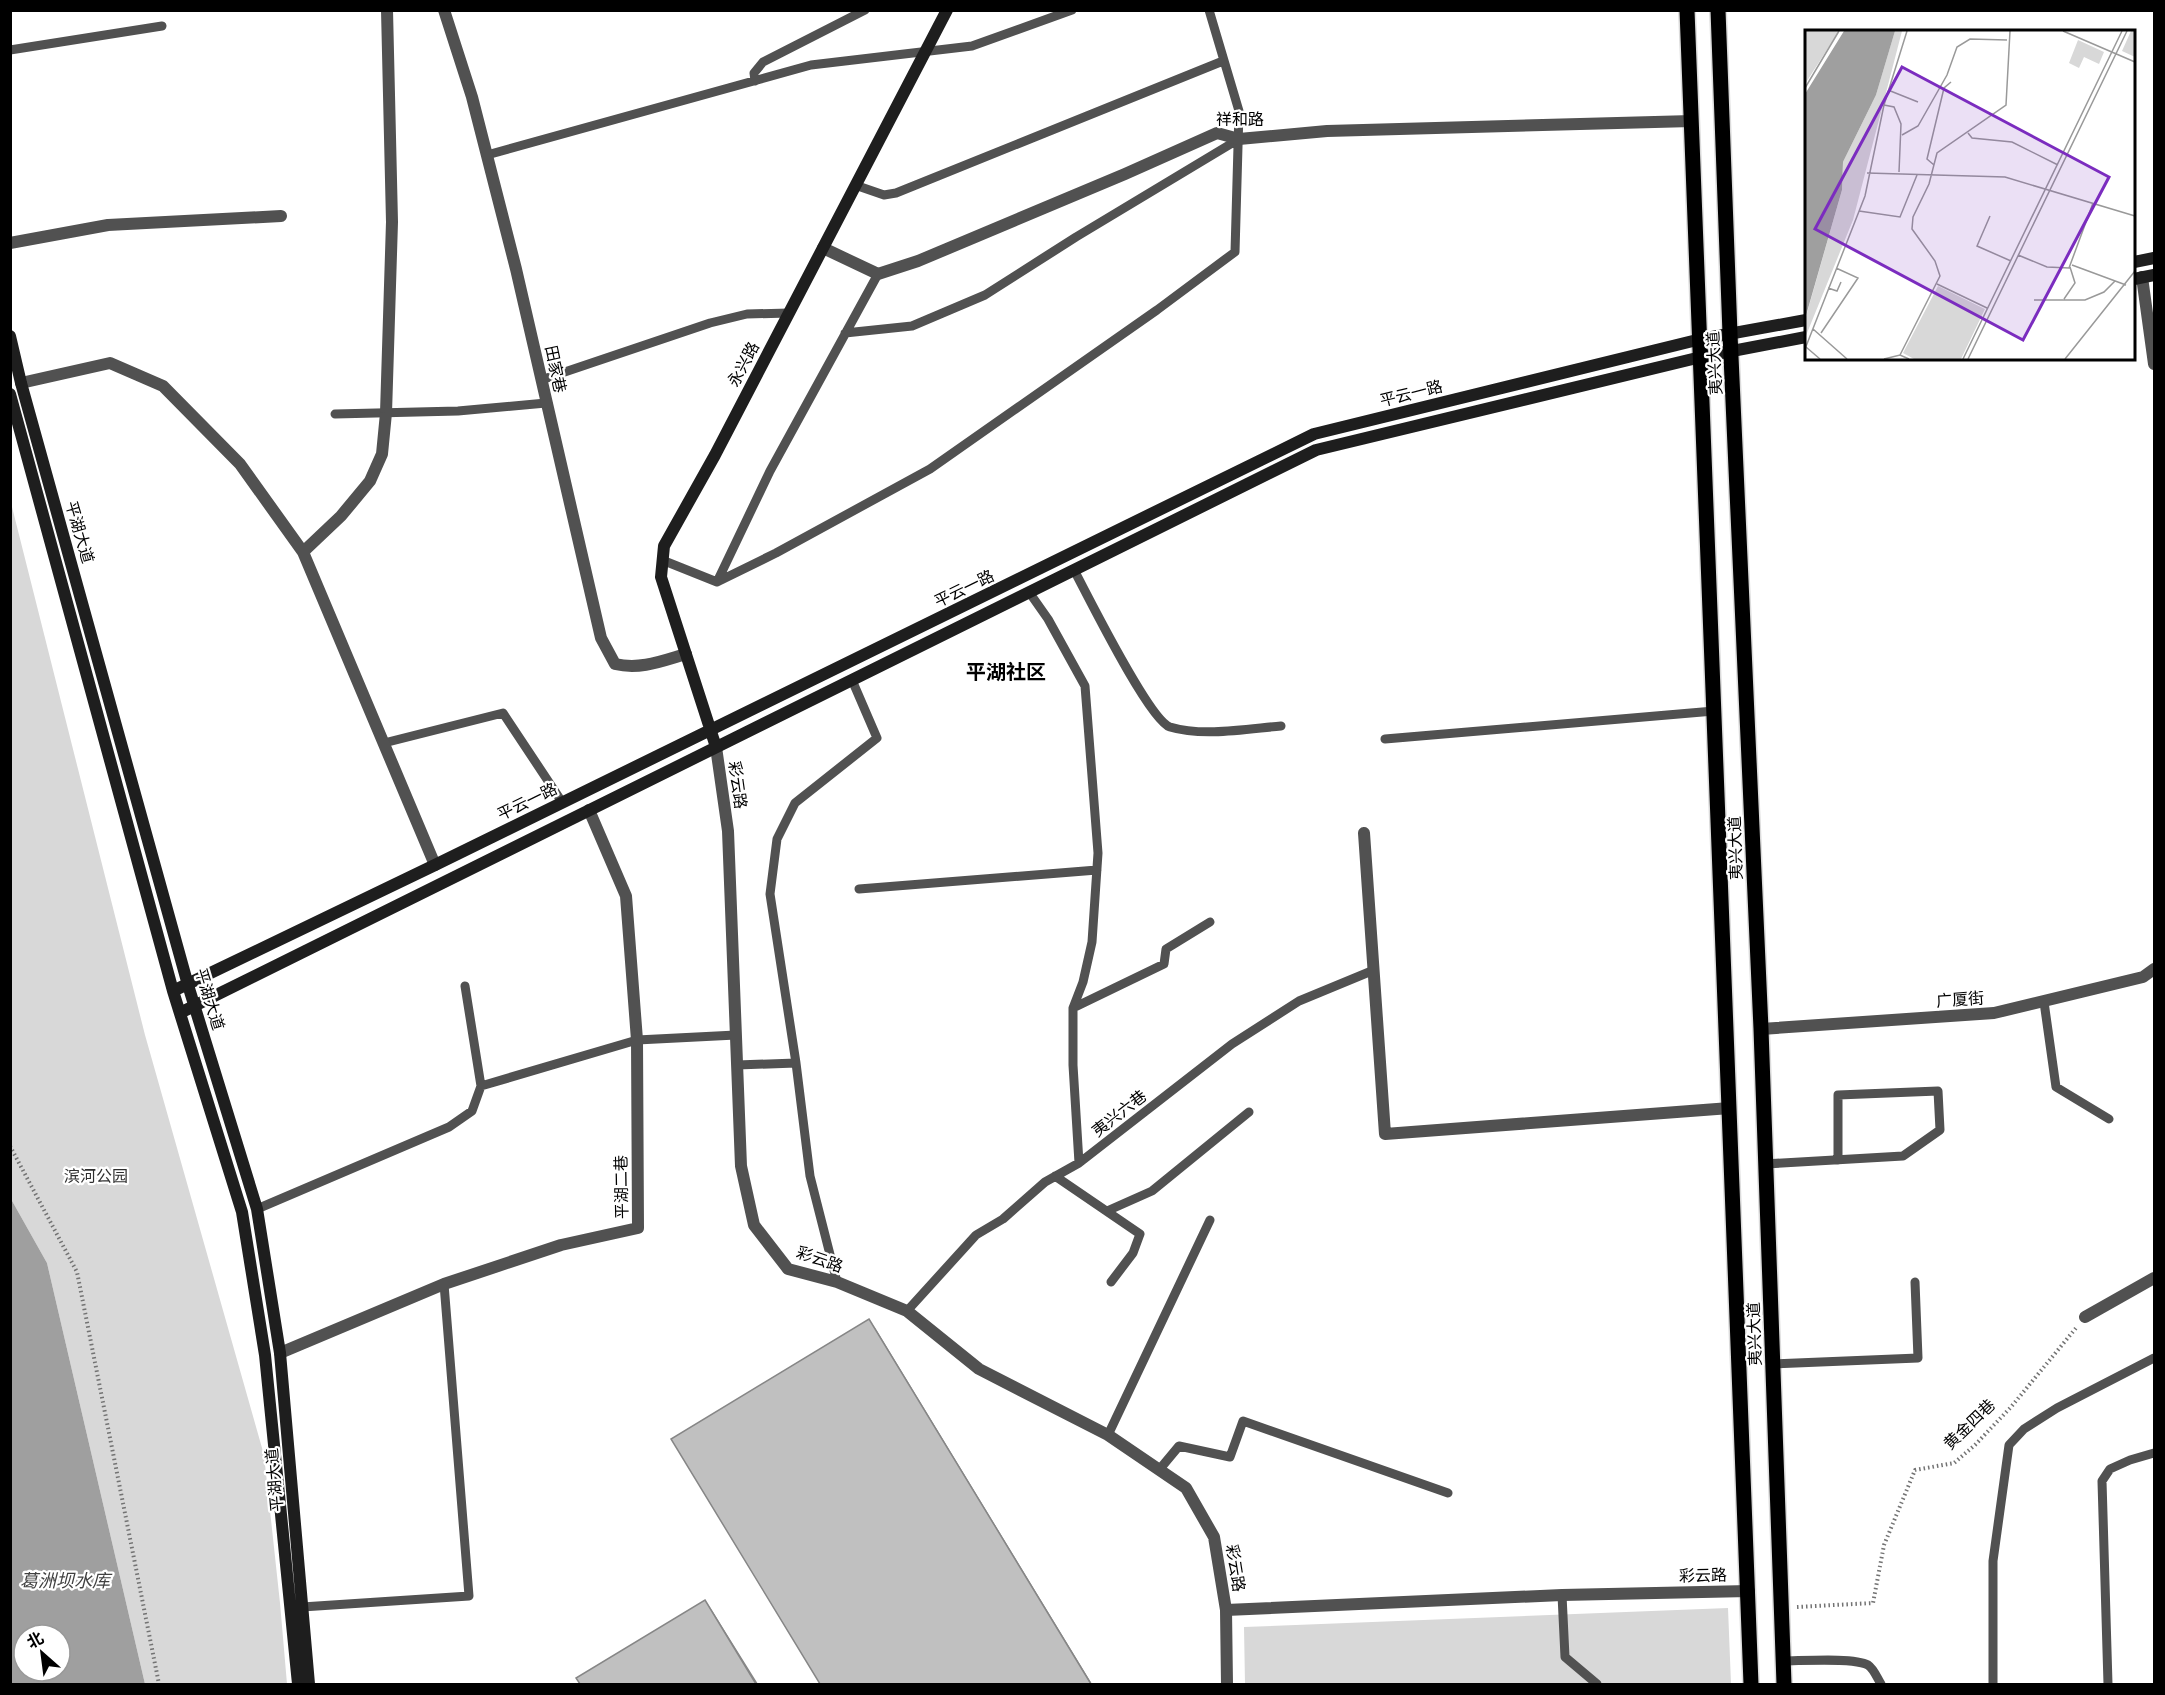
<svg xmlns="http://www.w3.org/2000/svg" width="2165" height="1695" viewBox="0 0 2165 1695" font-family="'IBM Plex Sans','Noto Sans SC',sans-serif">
  <rect width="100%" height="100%" fill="#fff"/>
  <path fill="#d8d8d8" d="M10,499L145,1035L264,1455L280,1603L287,1684H145L47,1263L11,1199Z
    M1728,1608L1731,1684H1245L1244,1627Z"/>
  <path fill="#9f9f9f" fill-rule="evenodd" d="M11,1199L47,1263L145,1684H11ZM24,1635H60V1671H24Z"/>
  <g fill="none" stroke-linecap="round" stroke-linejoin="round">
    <g stroke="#dbdbdb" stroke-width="18">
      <path id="primary" d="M1687,10L1751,1684
        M1718,10L1730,334L1761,1029L1784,1684"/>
    </g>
    <path stroke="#737373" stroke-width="4" stroke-dasharray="1.5 3" stroke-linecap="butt" d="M10,1146L77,1272L159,1684
      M1797,1607L1873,1603L1884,1545L1915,1470L1954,1463L1975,1445L2011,1407L2076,1328"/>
    <path stroke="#515151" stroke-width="9" d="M10,50L162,26
      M755,81L754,73L763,62L865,10
      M487,155L811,65L972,46L1072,10
      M855,185L884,195L896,193L1223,61
      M845,333L912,326L985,295L1076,237L1239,139
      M541,380L710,323L747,314L789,313
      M335,414L458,411L546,403
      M662,560L717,582L776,553L930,469L1157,310L1235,252L1239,111L1209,10
      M1074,570C1088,596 1149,720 1170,727C1203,737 1247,729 1281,726
      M717,582L770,471L878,274
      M1029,592L1048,619L1085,686L1098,853L1092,942L1083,982L1073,1008V1065L1079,1163
      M1385,739L1714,711
      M384,743L503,713L562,802
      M859,889L1097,870
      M2044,1002L2056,1087L2109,1119
      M1073,1008L1164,964L1166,949L1210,922
      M737,1065L796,1063
      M481,1086L637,1040L736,1035
      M1765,1164L1903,1156L1940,1130L1938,1091L1838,1095V1160
      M1055,1176L1140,1234L1133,1253L1111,1282
      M257,1209L449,1127L472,1111L481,1086L465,986
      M1107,1211L1152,1191L1249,1112
      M837,1282L810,1176L796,1063L770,894L777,839L795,803L877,738L852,680
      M907,1311L976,1235L1003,1219L1045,1182L1079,1163L1232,1044L1299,1001L1374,970
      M1773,1364L1918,1358L1915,1282
      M1108,1435L1210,1220
      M1159,1470L1179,1446L1230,1457L1243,1421L1448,1493
      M1562,1595L1565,1657L1597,1684
      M302,1607L469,1596L444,1284
      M1783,1661C1801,1661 1854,1657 1868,1665C1874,1669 1877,1678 1881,1684
      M1993,1684V1561L2009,1445L2024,1429L2057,1408L2154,1358
      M2108,1684L2102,1481L2110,1469L2130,1460L2154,1453"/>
    <path stroke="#515151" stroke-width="12" d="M444,10L472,97L516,269L601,638L615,664C640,670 662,661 686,654
      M10,243L108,225L281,216
      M823,248L878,274L918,261L1125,174L1217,133L1239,139L1327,131L1692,121
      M2142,277L2154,364
      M21,383L110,363L163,386L240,464L303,552L435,865
      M303,552L341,516L370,481L382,454L386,413L392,222L387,10
      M716,747L728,831L741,1166L754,1225L788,1269L837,1282L907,1311L979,1369L1108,1435L1186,1488L1214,1537L1226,1610L1227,1684
      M1364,833L1385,1134L1730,1108
      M1761,1029L1994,1013L2143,977L2154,969
      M2085,1317L2154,1278
      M280,1353L444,1284L561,1245L638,1228L637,1040L626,896L589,810
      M1226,1610L1562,1595L1749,1591"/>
    <path stroke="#1e1e1e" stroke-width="12" d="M2134,262L2154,258
      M2134,279L2154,275
      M10,336L21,383L188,985L257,1209L280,1353L309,1684
      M10,394L173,991L242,1212L265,1355L298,1684
      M716,747L661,577L664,546L715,455L947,10
      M173,991L435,865L1314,434L1701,339L1806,320
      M180,1013L1316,450L1701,357L1806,337"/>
    <use href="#primary" stroke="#000" stroke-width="15"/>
  </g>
  <path fill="#868686" d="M869,1319L877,1331L1092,1684H1091Z
    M705,1600L713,1612L758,1684H756Z"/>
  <path fill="#c0c0c0" stroke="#868686" stroke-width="1.5" d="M869,1319L1091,1684H820L671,1439Z
    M705,1600L756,1684H580L576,1678Z"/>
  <g text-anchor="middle" stroke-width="4.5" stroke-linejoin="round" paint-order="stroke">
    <g font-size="16" fill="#000" stroke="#fff">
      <text x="1240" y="125">祥和路</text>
      <text transform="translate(1714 363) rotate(-93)" y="6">夷兴大道</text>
      <text transform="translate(743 364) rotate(-62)" y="6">永兴路</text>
      <text transform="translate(556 369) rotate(78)" y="6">田家巷</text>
      <text transform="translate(1411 393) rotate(-14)" y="6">平云一路</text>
      <text transform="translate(80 532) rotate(74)" y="6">平湖大道</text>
      <text transform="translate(964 588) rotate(-26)" y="6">平云一路</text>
      <text transform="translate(738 785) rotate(82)" y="6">彩云路</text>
      <text transform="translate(527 801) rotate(-26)" y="6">平云一路</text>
      <text transform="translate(1735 848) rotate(-92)" y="6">夷兴大道</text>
      <text transform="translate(210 999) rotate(73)" y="6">平湖大道</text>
      <text transform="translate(1960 999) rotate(-4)" y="6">广厦街</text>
      <text transform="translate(1119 1113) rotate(-38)" y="6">夷兴六巷</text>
      <text transform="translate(621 1187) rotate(-91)" y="6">平湖二巷</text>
      <text transform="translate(820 1259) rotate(19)" y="6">彩云路</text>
      <text transform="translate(1754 1334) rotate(-92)" y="6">夷兴大道</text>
      <text transform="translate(1969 1424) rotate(-44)" y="6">黄金四巷</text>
      <text transform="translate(274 1480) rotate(-95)" y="6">平湖大道</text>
      <text transform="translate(1236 1568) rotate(81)" y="6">彩云路</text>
      <text transform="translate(1703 1575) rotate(-1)" y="6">彩云路</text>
    </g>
    <g font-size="16" fill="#2f2f2f" stroke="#fff">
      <text x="96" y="1182">滨河公园</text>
    </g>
    <g font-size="18" font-style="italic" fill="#404040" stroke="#fff">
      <text x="65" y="1587">葛洲坝水库</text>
    </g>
    <g font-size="20" font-weight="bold" fill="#000" stroke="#fff">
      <text x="1006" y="679">平湖社区</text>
    </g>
  </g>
  <g transform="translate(1805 30)">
    <rect width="330" height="330" fill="#fff"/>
    <path d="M0,1H34L0,54ZM90,1H97L48,190L0,308V290L37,160L38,132L71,65ZM326,1H330V27L317,21ZM273,10L299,22L294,34L279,27L274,38L264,33ZM133,256L180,279L156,329H109L98,323Z" fill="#d8d8d8"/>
    <path d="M39,1H90L71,65L38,132L37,160L0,289V64Z" fill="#9f9f9f"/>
    <path fill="none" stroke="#999" stroke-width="1.5" d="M258,1L330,32M0,58L34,1M83,60L113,72M79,75L89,77L96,94L94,142M163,103L167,108L207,112L253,135M97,105L113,96L142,45L152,17L165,9L202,10M129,135L122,129L139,58L146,52M62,143L200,147L330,186M54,181L95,187L112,145M185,186L172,216L206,231M213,225L242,237L264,238L288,173M267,235L321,255M132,254L182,278M23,258L32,261L36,252M259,269L270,253L265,237M229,270H280L299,262L310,251M8,299L42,329M16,303L53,248L31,238M1,317L15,329M0,319L60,166L79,75L102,1M95,325L135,246L130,231L107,199L108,187L124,154L132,123L201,75L205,1M79,329L95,325L104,329M158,329L317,1M163,329L322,1M260,329L330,241"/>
    <path fill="#7b2cbf" fill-opacity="0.15" stroke="#7b2cbf" stroke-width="3" d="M97,37L304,147L218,310L10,199Z"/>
    <rect width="330" height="330" fill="none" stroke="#000" stroke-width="3"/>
  </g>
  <rect width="2165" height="1695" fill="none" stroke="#000000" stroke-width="24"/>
  <g transform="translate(42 1653) rotate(332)"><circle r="28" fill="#ffffff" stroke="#999999" stroke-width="1.5"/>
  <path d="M0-4.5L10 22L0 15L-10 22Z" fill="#000000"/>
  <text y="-9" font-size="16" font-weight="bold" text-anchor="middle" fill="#000000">北</text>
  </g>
</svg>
